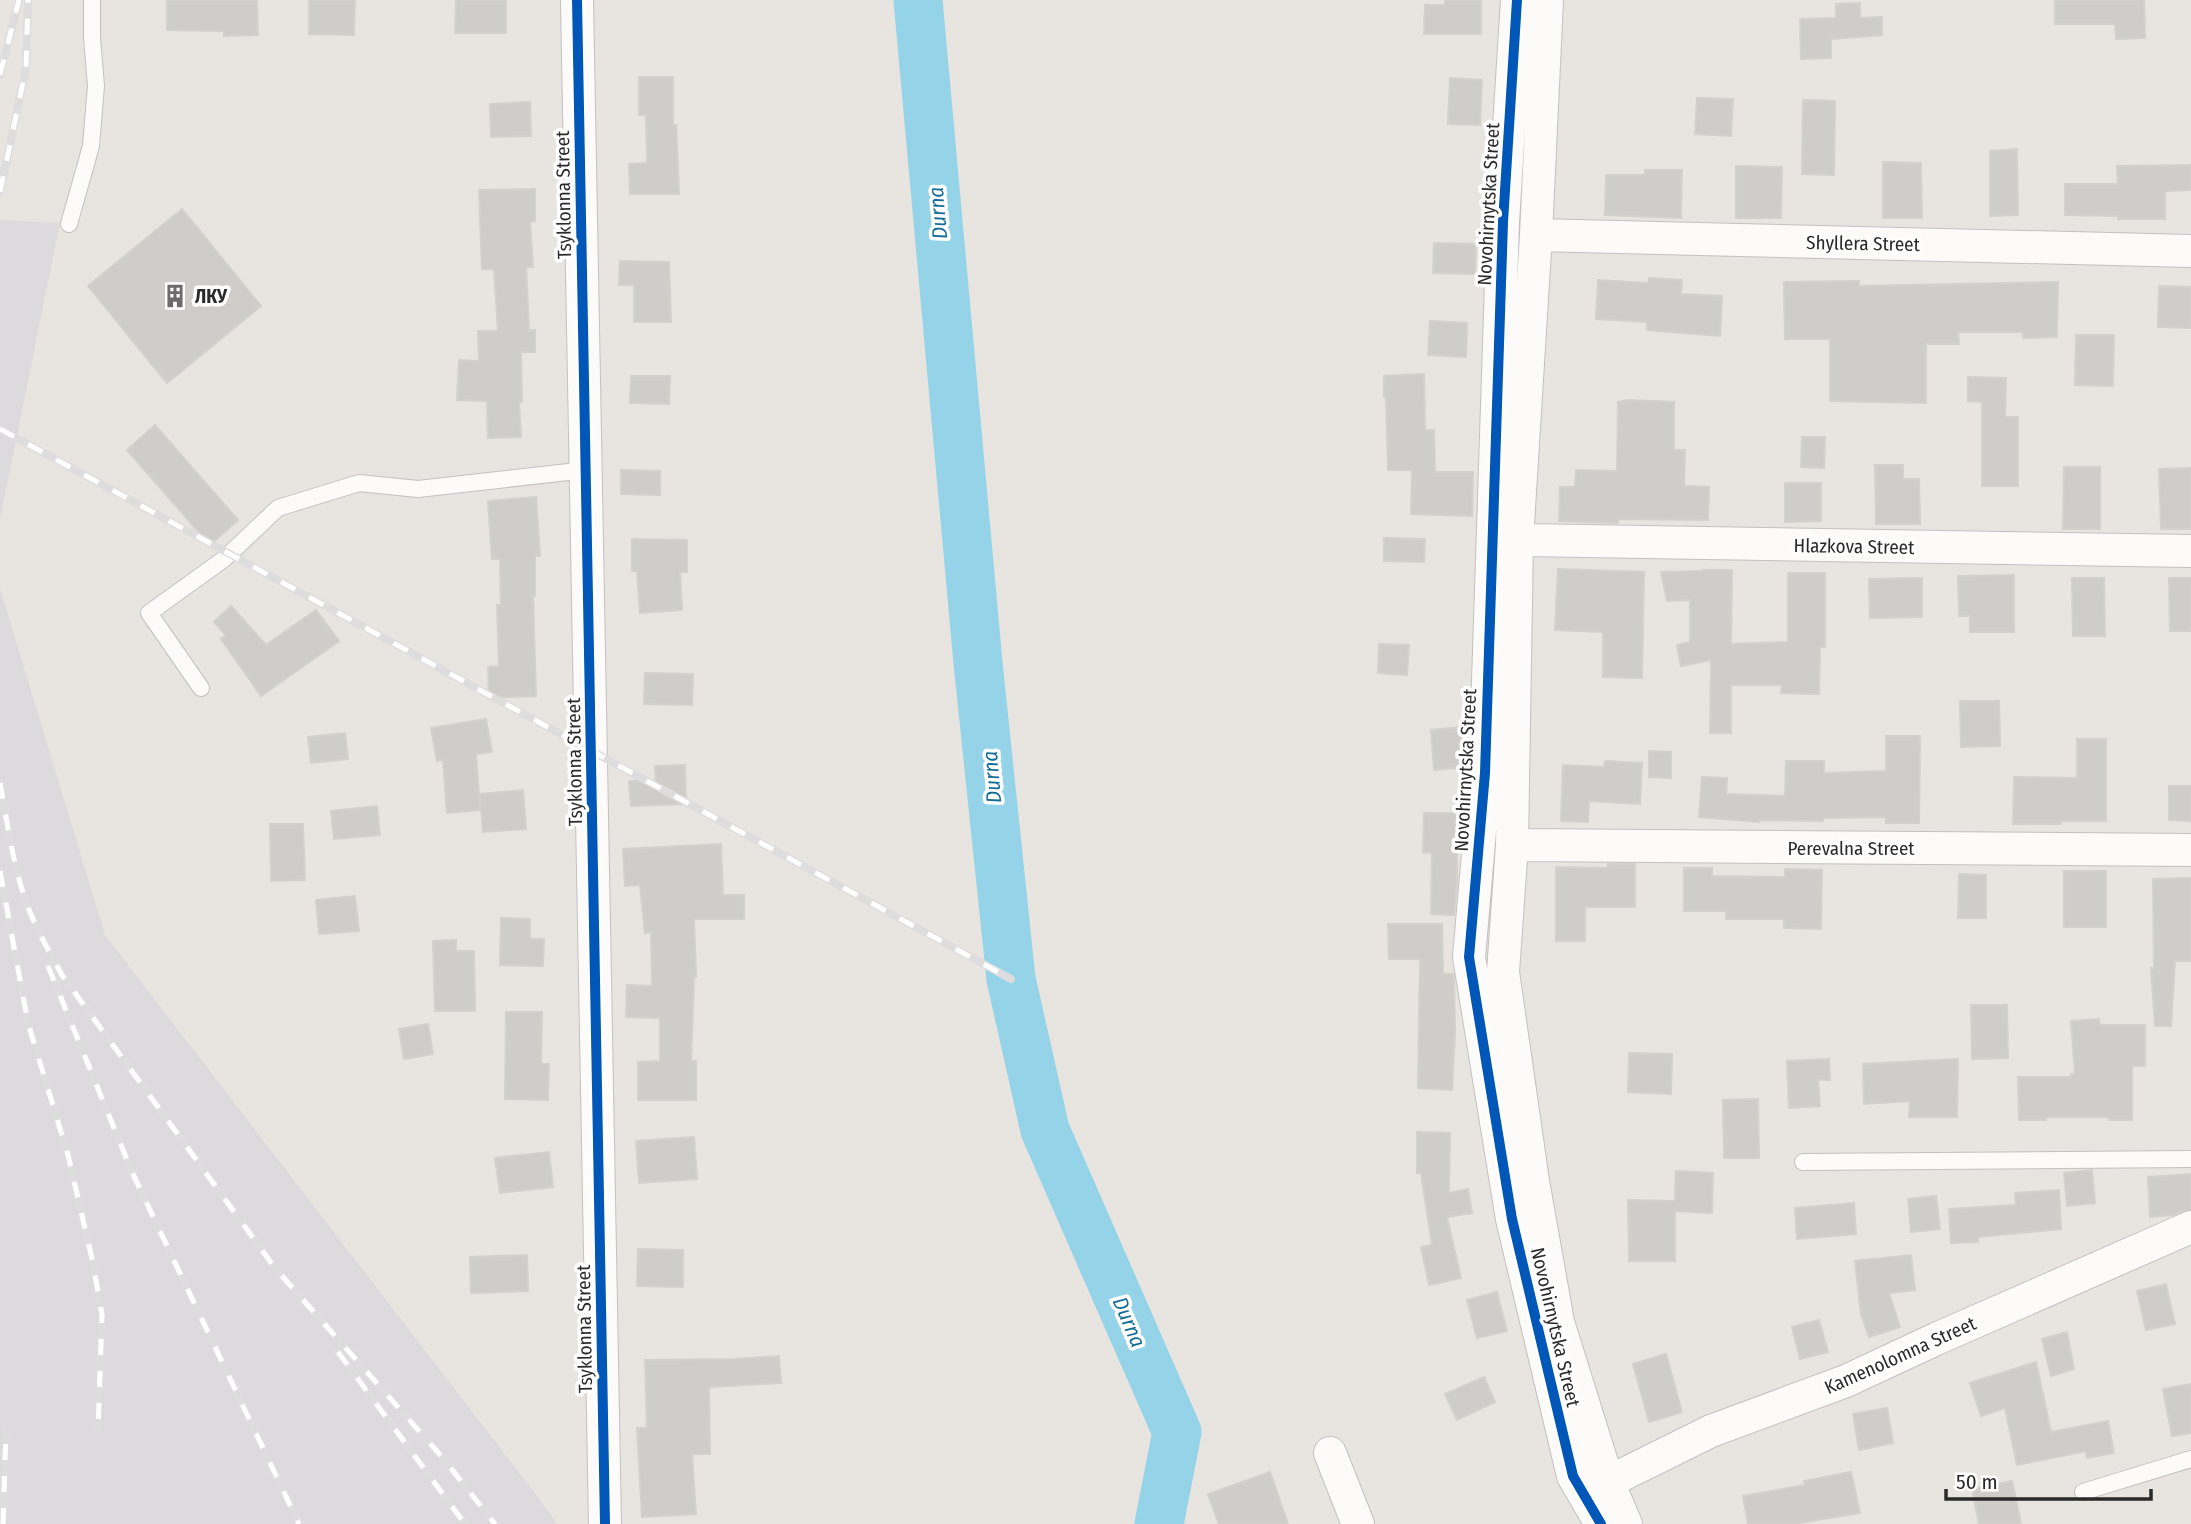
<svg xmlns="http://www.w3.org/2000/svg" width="2191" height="1524" viewBox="0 0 2191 1524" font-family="'Fira Sans Condensed',sans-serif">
  <rect width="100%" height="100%" fill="#e8e5e0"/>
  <path fill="#dcdadc" d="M0,220L60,223L0,519Z
    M0,588L105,935L534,1492L557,1524H0Z"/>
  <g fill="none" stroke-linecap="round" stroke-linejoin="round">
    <path stroke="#95d4e8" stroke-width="49" d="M918,0L978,663L1011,979L1045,1130L1177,1432L1159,1524"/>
  </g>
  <path fill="#cfcdc9" stroke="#d3d1cc" stroke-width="2" d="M167,0H257L258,35L224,36V31L167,30Z
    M309,0H355L354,35L309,34Z
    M456,0H506V33H455Z
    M1445,0H1481V34H1424L1425,5H1445Z
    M2055,0H2144L2145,38L2116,39L2115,24H2055Z
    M1860,3V18L1882,17V35L1831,39V58L1801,59L1800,19L1836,18V4Z
    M639,77H673V125H676L679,194H630L629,164L647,163L646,115H639Z
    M1450,78L1482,80L1480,125L1448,124Z
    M1697,98L1733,99L1731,136L1695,134Z
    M1803,100L1835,101L1834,175L1802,174Z
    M530,102L531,136L491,137L490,104Z
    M2017,149L2018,215L1990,216V151Z
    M1883,162L1921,163L1922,218H1883Z
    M2191,165V190L2165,191V219H2118V216L2065,215V184H2118L2117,166Z
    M1736,166L1782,167L1781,218H1736Z
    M1645,170H1682L1681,218L1605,215L1606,175H1645Z
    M535,189V221L530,222L533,267H526L529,330H535V352H521L522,402H519L521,437L488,438L487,401L457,400L459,360L479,361L478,331H498L494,269H482L479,190Z
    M182,209L261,306L167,383L88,286Z
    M1434,243L1476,244L1475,274L1433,273Z
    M620,261L669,262L671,322H634V285H619Z
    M1649,278L1682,280L1681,294L1722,296L1720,336L1647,330V322L1596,319L1598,280L1649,283Z
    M1859,281V286L2058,282L2057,337L2023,338V332H1958L1959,344H1926V403L1830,401V339H1785L1784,282Z
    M2159,286L2191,287V328L2158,327Z
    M1430,321L1467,323L1466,357L1428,355Z
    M2076,335H2114L2113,386L2075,385Z
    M1424,374L1425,430H1434L1435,472H1473L1472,516L1411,514L1412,470H1388L1386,397H1384V376Z
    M631,376H670L669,404L630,403Z
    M1968,377L2006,378L2005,417H2018V486H1982V402L1968,401Z
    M1628,400L1674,402V450H1685L1684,486L1709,487L1708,520L1618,519V523L1559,521L1560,487H1575L1576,470L1617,471L1618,402Z
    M155,425L238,520L210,545L127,450Z
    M1802,437H1825L1824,468L1801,467Z
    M1875,465H1903V479H1919L1920,524H1876Z
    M2064,467H2100V529H2063Z
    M2191,468V529H2161L2159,469Z
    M621,470L660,471V495L621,494Z
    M1785,483H1821V521L1785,522Z
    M536,497L540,556H535V596H533L536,696L489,698L488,667L499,666L497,605H501L500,559H492L488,501Z
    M1384,538L1425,539L1424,562L1384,561Z
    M632,539L687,540V572H680L682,610L640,613L637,571H632Z
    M1558,569L1644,572L1642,678L1603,677V632L1555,630Z
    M1702,570H1732L1731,644L1788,642V573H1825V647H1820L1819,694L1781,693L1782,685H1731V733H1710L1711,660L1681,666L1677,645L1690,642V600L1667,601L1661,572L1702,571Z
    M2014,575V632H1970V616H1959L1958,576Z
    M1922,578V617L1870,618L1869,579Z
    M2072,578H2104L2105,636H2073Z
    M2169,578H2191V631H2170Z
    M231,606L266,645L316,610L339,641L261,696L221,639L226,635L214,622Z
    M1379,644L1409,645L1407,675L1378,673Z
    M645,673L693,674L692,705L644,704Z
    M1960,701H1999L2000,746L1961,747Z
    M486,719L492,752L476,754L480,810L447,813L443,760L437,761L431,728Z
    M1461,727L1465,767L1434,770L1431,730Z
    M345,733L348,759L311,763L308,737Z
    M1886,736H1920L1919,823H1886V817L1823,818V821L1759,820V822L1699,817L1702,777L1727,778L1726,794L1785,796L1786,761H1824V773L1886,771Z
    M2077,739H2106V821H2061V824H2013L2014,777L2077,778Z
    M1649,751L1671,752V778L1649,777Z
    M1605,761L1642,763L1640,804L1589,801L1588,822L1561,821L1563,765L1604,767Z
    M685,765L686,804L631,806L629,781L656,780L655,766Z
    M2169,786H2191V821L2169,820Z
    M523,790L526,829L483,832L480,794Z
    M377,806L380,835L334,839L331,811Z
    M1424,813H1457V882L1454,915L1431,914L1432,853L1423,852Z
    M270,824H303L305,880L271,881Z
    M721,844L723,895H744V919H694L696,977L694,978L691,1061H696V1100H638V1062L660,1061V1018L626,1017L627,985L652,986L651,932L645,933L640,885L625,886L623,849Z
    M1608,864H1635V907H1585V941H1556V867L1607,868Z
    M1684,868H1712V876L1785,877V869L1822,870L1821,929L1784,928V919H1726V911H1684Z
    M2064,871H2106V927H2064Z
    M1959,874L1986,875V918H1958Z
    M2191,878V961H2175L2171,1026H2155L2151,968H2154L2153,879Z
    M355,896L359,931L319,934L316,900Z
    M501,918L530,919V939H544L543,966L500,965Z
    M1388,924H1442L1443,974H1453L1454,979L1455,1032L1452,1090L1418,1088L1420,959H1389Z
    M456,940V951H474L475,1011H435L433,941Z
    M1971,1005H2007L2008,1058L1972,1059Z
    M506,1012H542L541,1064H549L548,1100L505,1099Z
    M2099,1019L2100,1025H2145V1066H2132V1120H2109V1117H2046V1120H2019L2018,1077H2071V1074H2075L2071,1021Z
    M428,1024L433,1054L404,1059L399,1029Z
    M1629,1053L1672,1054L1671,1094L1628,1092Z
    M1829,1059L1830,1080H1818L1820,1106L1789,1108L1787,1061Z
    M1958,1059L1957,1117H1909L1910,1101L1864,1104L1863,1064Z
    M1758,1099L1759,1158H1724L1723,1100Z
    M1417,1132L1450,1133L1449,1193L1468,1189L1472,1213L1447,1217L1461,1278L1429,1285L1421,1247L1432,1245L1421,1173H1417Z
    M694,1137L697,1179L639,1183L636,1141Z
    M549,1152L553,1187L500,1193L495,1158Z
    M2092,1170L2095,1203L2067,1206L2064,1173Z
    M1676,1171L1713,1173L1712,1213L1675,1211V1261H1629L1628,1200L1675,1201Z
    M2191,1174V1209L2173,1215L2150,1217L2148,1177Z
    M2059,1190L2061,1229L1978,1237V1242L1951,1243L1949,1209L2016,1205L2015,1193Z
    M1936,1196L1940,1229L1911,1232L1908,1199Z
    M1854,1203L1856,1234L1797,1239L1795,1208Z
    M638,1249L683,1250V1287L637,1286Z
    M527,1255L528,1291L471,1293L470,1257Z
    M1911,1255L1915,1290L1889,1293L1900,1327L1869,1337L1861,1314L1855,1261Z
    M2166,1284L2175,1324L2146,1330L2137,1291Z
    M1497,1292L1507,1331L1477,1338L1467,1300Z
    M1819,1320L1828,1352L1800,1359L1792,1327Z
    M2067,1332L2074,1369L2051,1376L2042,1339Z
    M1666,1354L1682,1412L1649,1422L1633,1364Z
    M779,1356L781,1383L709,1387L710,1454H692L696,1514L642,1517L637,1428H647L645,1360L735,1359Z
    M2036,1362L2051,1432L2108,1421L2114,1453L2087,1458L2086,1451L2017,1465L2005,1408L1981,1416L1970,1383Z
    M1484,1377L1495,1402L1457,1420L1445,1394Z
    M2191,1384V1433L2172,1436L2163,1389Z
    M1887,1408L1893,1443L1859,1450L1853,1414Z
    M1270,1472L1288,1524H1219L1208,1494Z
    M1851,1472L1860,1513L1794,1524H1748L1743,1496L1805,1485L1804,1481Z
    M2012,1481L2021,1524H1979L1972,1489Z"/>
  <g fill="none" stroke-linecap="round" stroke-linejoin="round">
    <g stroke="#c2c1c1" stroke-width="18">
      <path id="service" d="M69,224L91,146L96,86L92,38V0
        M201,688L149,613L224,559L278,508L359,483L418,489L586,470
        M1803,1162L2191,1159
        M2083,1492L2191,1459"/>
    </g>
    <g stroke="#c2c1c1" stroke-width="34">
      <path id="minor" d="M577,0L605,1524
        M1517,0L1503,222L1485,773L1469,957L1512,1219L1573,1476L1601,1524
        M1547,0L1536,235L1517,540L1512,845L1503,972L1533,1181L1558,1322L1608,1482L1626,1524
        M1536,235L2191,251
        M1517,540L2191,551
        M1512,845L2191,850
        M1330,1453L1358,1524
        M1608,1482L1711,1431L1846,1381L1936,1339L2191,1227"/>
    </g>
    <use href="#service" stroke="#fcfbfa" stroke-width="16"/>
    <use href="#minor" stroke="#fcfbfa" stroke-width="32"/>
    <g stroke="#deddde" stroke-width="8">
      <path id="rail" d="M0,75L19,0
        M0,192L26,68L28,0
        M0,429L1011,979
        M0,783C7,821 12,859 24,896C33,924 48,949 62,975L275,1268L442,1457L495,1524
        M0,871L28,1023L68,1155L93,1263L102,1315L98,1431
        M48,966L132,1172L299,1524
        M338,1352L465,1524
        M3,1524L6,1430"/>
    </g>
    <use href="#rail" stroke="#fff" stroke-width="5" stroke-dasharray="16" stroke-linecap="butt"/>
    <g stroke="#fff" stroke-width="15">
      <path id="cycleway" d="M577,0L605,1524
        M1517,0L1503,222L1485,773L1469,957L1512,1219L1573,1476L1601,1524"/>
    </g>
    <use href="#cycleway" stroke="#0057b8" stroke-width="10"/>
  </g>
  <defs>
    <g id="building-bare" transform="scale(1.89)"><path d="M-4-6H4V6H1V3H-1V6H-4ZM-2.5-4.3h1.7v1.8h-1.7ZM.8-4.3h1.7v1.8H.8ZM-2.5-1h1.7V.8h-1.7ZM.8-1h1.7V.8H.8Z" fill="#6c6b6a" stroke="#fff" stroke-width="2.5" paint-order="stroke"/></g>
  </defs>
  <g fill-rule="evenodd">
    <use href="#building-bare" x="175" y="296"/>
  </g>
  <g text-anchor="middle" stroke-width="7" stroke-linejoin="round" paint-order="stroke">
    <g font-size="19" fill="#2a2a2a" stroke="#fff">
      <text transform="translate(563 195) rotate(-91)" y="7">Tsyklonna Street</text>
      <text transform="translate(1488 204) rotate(-87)" y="7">Novohirnytska Street</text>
      <text transform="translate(1863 243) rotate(1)" y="7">Shyllera Street</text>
      <text transform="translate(1854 546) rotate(1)" y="7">Hlazkova Street</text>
      <text transform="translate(574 762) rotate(-91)" y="7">Tsyklonna Street</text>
      <text transform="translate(1465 770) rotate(-87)" y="7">Novohirnytska Street</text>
      <text x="1851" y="855">Perevalna Street</text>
      <text transform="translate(1556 1327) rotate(77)" y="7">Novohirnytska Street</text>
      <text transform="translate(584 1329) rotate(-91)" y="7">Tsyklonna Street</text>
      <text transform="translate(1900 1355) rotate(-24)" y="7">Kamenolomna Street</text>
    </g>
    <g font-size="19" font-weight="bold" fill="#2a2a2a" stroke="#fff" text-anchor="start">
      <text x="195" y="303">ЛКУ</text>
    </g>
    <g font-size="21" font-style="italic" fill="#116b98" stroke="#fff">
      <text transform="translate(938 213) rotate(-95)" y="7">Durna</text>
      <text transform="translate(992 777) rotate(-95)" y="7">Durna</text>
      <text transform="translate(1129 1322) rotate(67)" y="7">Durna</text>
    </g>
  </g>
  <path d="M1946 1489v10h205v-10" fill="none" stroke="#2a2a2a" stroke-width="3.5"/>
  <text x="1956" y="1489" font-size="21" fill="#2a2a2a" stroke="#ffffff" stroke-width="5" paint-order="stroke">50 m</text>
</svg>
